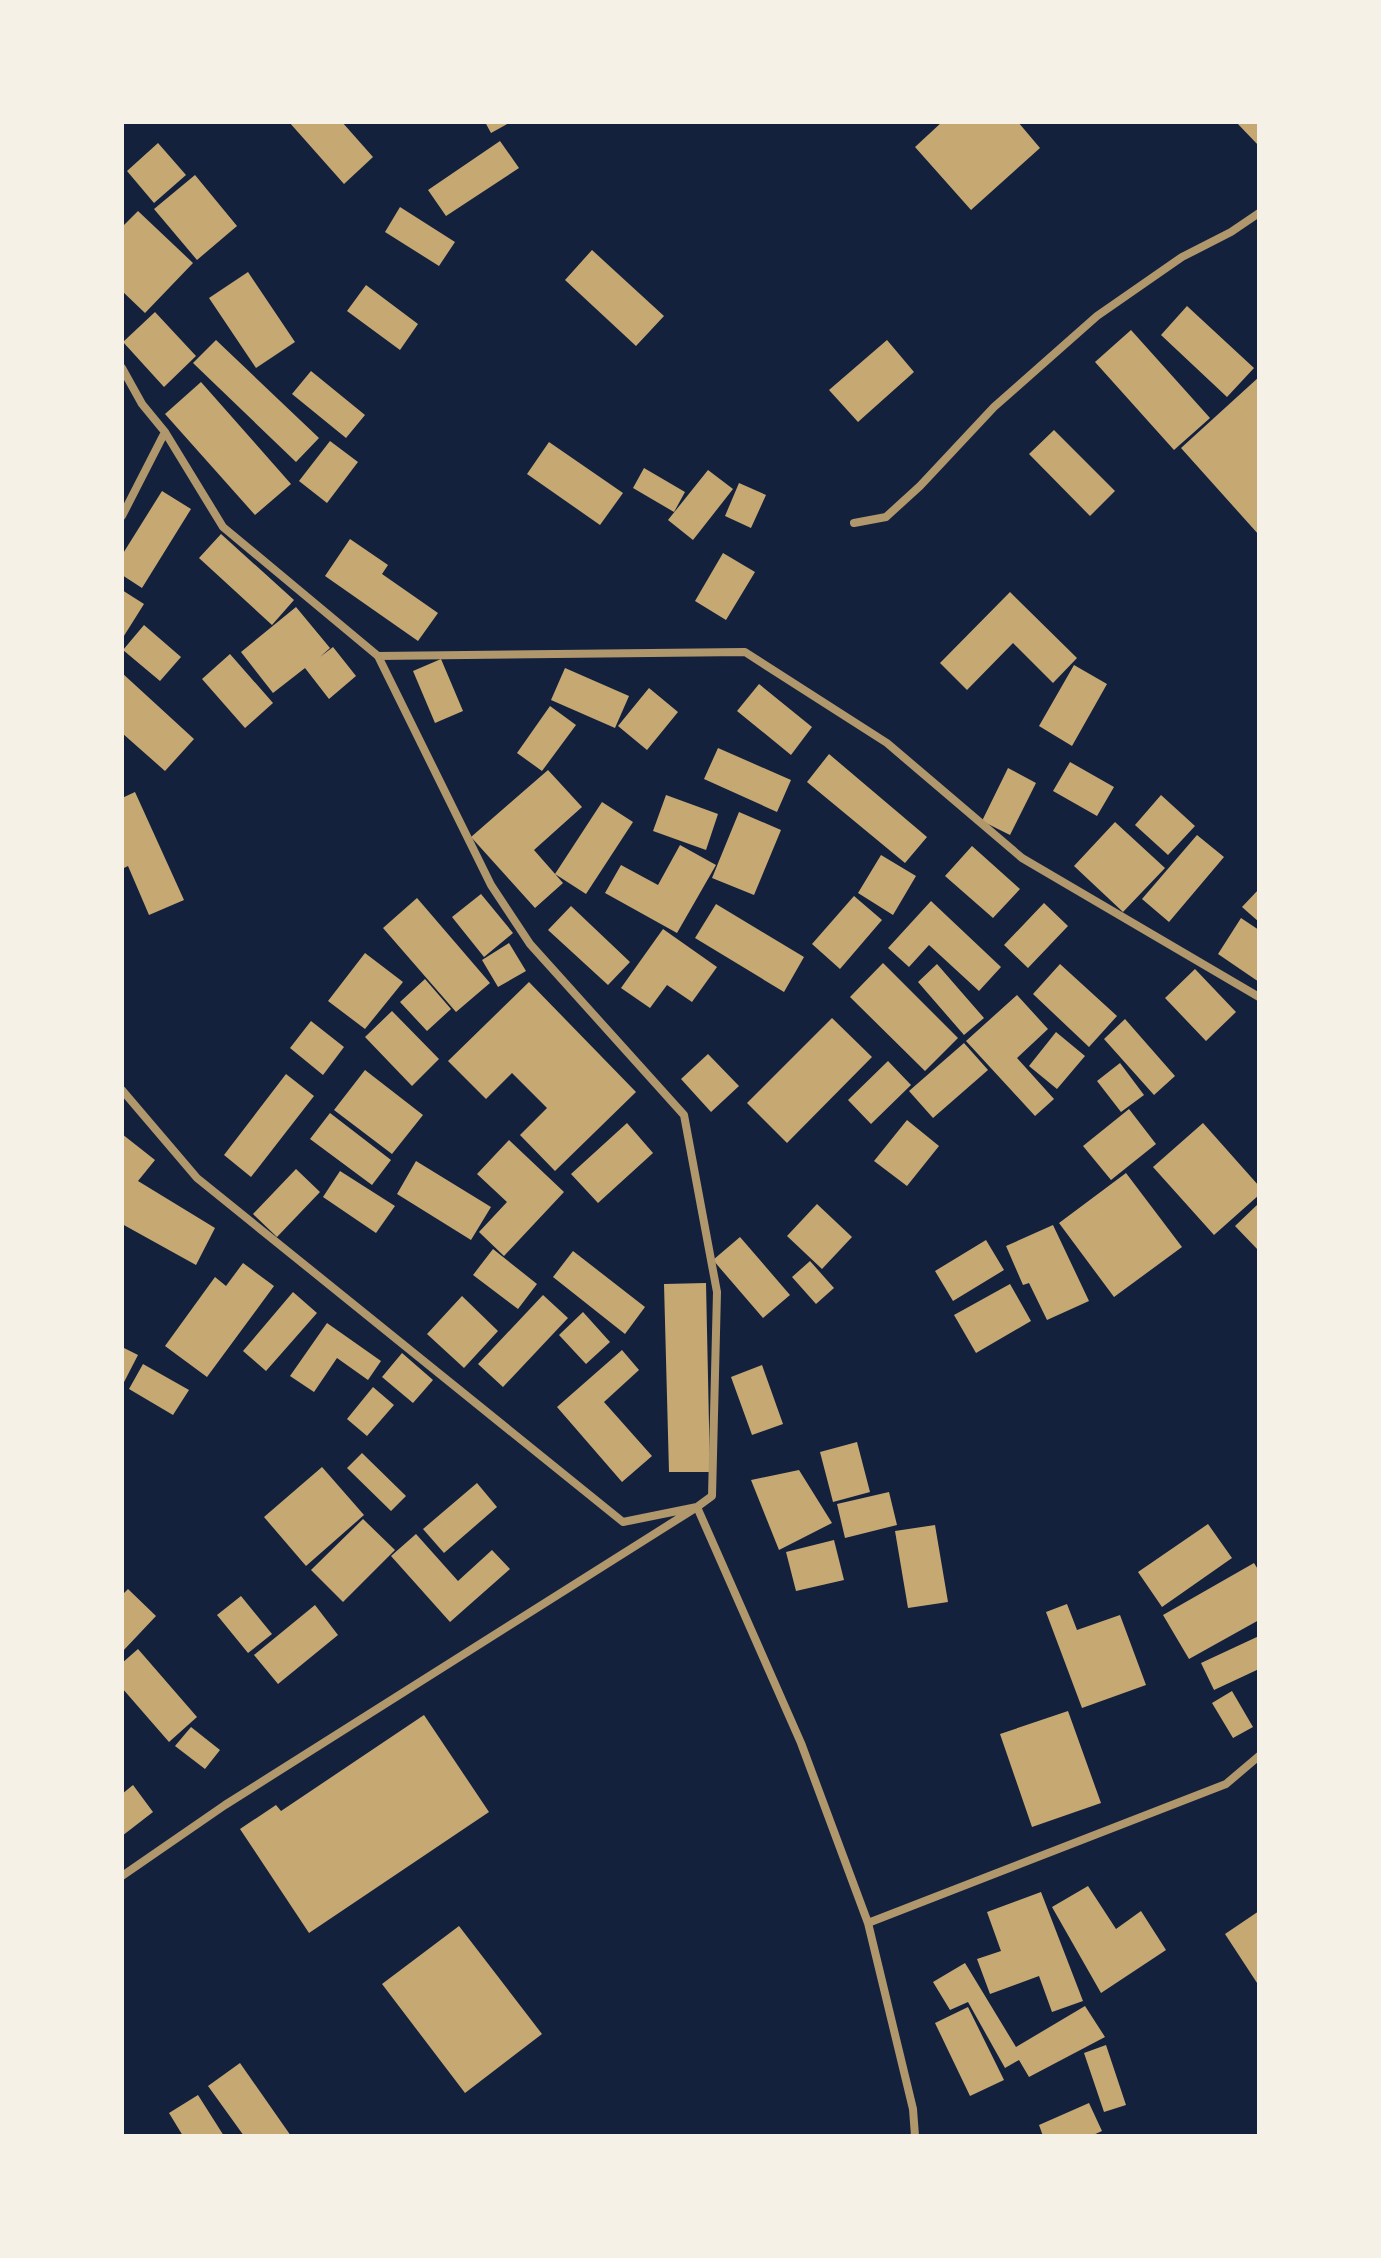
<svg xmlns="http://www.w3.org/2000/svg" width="1381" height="2258" viewBox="0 0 1381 2258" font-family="'PT Sans Narrow',sans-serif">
  <rect width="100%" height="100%" fill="#14213d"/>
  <path fill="#c6a872" d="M289,122H342L373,157L344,184Z
    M485,122H511L491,133Z
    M942,122H1018L1040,148L971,210L915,147Z
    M1236,122H1259V146Z
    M500,141L519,168L446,216L428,190Z
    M158,143L186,175L154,203L127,171Z
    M195,175L237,226L197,260L154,209Z
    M400,207L455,242L439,266L385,232Z
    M138,211L193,263L145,313L122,291V227Z
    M592,250L664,316L636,346L565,280Z
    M248,272L295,342L256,368L209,298Z
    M366,285L418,324L400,350L347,311Z
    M1187,306L1254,368L1227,397L1161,335Z
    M155,312L196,356L164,387L123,342Z
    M1131,330L1210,418L1174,450L1095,362Z
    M216,340L319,438L296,462L193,363Z
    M887,340L914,372L858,422L829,390Z
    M311,371L365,415L346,438L292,394Z
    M1259,377V535L1181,448Z
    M201,382L291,484L255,515L165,414Z
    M1054,430L1115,491L1090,516L1029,454Z
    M330,441L358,462L327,503L299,481Z
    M549,442L623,493L600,525L527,474Z
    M644,468L685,492L674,512L633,488Z
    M708,470L733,489L693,540L668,520Z
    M739,483L766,495L751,528L725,516Z
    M162,491L191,509L142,588L122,575V555Z
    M221,534L294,600L272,625L199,558Z
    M350,539L388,565L382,574L438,613L418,641L325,576Z
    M723,553L755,572L726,620L695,601Z
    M122,590L144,604L122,639Z
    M1010,592L1077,658L1053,683L1013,643L967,690L940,663Z
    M296,607L330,648L320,657L333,647L356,676L329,699L305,668L273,693L241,652Z
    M144,625L181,657L160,681L123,650Z
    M230,654L273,703L245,728L202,679Z
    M441,659L463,711L435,723L413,671Z
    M1074,665L1107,684L1072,746L1039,726Z
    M565,668L629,696L615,728L551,700Z
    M122,673L194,739L165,771L122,733Z
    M759,684L812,727L791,755L737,711Z
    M649,688L678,712L647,750L618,726Z
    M550,706L576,725L542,771L517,753Z
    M718,748L791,780L777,812L704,779Z
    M829,754L927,837L905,863L807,782Z
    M1070,762L1114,787L1097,816L1053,791Z
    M1008,768L1036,783L1010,835L982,821Z
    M548,770L582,807L534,850L563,883L535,908L471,837Z
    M135,792L184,900L149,915L128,866L122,869V798Z
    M666,795L718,814L706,850L653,831Z
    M1161,795L1195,826L1168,855L1135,825Z
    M602,802L633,822L586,894L555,874Z
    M739,812L781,830L754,895L712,878Z
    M1115,822L1165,868L1123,912L1074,866Z
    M1197,835L1224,857L1169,922L1142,899Z
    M680,845L716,865L677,933L605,893L621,865L658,885Z
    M972,846L1020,889L993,918L945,876Z
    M881,855L916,876L893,915L858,893Z
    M1259,889V922L1242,907Z
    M481,894L513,933L484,957L452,917Z
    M854,896L882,920L840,969L812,944Z
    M417,898L490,983L456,1012L383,928Z
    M931,901L1001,967L979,991L929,945L909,967L888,948Z
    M1044,903L1068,926L1028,968L1004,945Z
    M716,904L804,957L784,992L695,938Z
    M571,906L630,962L608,985L548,930Z
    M1241,918L1259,930V982L1218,954Z
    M663,929L717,967L692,1002L667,985L650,1008L621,988Z
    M509,943L526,971L498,987L482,960Z
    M365,953L403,982L365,1029L328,1001Z
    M883,963L958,1038L925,1071L850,997Z
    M937,964L984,1018L964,1035L918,982Z
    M1060,964L1117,1016L1089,1047L1033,994Z
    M1195,969L1236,1012L1206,1041L1165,998Z
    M425,979L451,1009L427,1031L400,1002Z
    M529,982L636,1092L555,1171L520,1135L547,1108L512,1073L486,1099L448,1061Z
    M1017,995L1048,1029L1017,1058L1054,1099L1035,1116L966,1041Z
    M392,1011L439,1059L412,1086L365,1037Z
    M832,1018L872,1057L787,1143L747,1103Z
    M1125,1019L1175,1076L1154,1095L1104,1039Z
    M311,1021L344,1047L323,1075L290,1048Z
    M1056,1032L1085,1056L1057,1089L1029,1066Z
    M964,1043L988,1070L933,1118L909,1091Z
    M708,1054L739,1086L711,1112L681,1079Z
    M888,1061L911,1085L871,1124L848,1100Z
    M1120,1063L1144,1095L1121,1112L1097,1081Z
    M365,1070L423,1115L392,1154L334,1110Z
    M286,1074L314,1096L251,1177L224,1155Z
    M1129,1109L1156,1144L1111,1180L1083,1146Z
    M330,1113L391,1160L372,1185L310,1139Z
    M907,1120L939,1146L907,1186L874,1161Z
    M627,1123L653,1153L598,1203L571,1174Z
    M1203,1123L1259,1186V1195L1214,1235L1153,1167Z
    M122,1134L155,1160L138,1181L215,1228L196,1265L122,1224Z
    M509,1140L564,1192L504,1256L479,1232L507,1202L477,1174Z
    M416,1161L491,1207L471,1240L397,1194Z
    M296,1169L320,1192L277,1237L253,1214Z
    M340,1171L395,1206L376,1233L323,1197Z
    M1126,1173L1182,1247L1114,1297L1059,1223Z
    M817,1204L852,1237L822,1269L787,1236Z
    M1257,1205L1259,1207V1251L1235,1226Z
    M1053,1225L1089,1301L1047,1320L1029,1283L1023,1285L1006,1246Z
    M740,1237L790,1295L763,1318L713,1260Z
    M986,1240L1004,1270L953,1301L935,1271Z
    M493,1249L537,1284L518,1309L473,1275Z
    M573,1251L645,1307L625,1334L553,1277Z
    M810,1261L834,1288L816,1304L792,1277Z
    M243,1263L274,1286L207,1377L165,1346L215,1277L226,1286Z
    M706,1283L710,1472H669L664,1284Z
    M1010,1284L1031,1321L976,1353L954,1315Z
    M293,1292L317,1313L266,1371L243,1351Z
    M543,1295L568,1318L503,1387L478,1364Z
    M462,1296L498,1331L464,1368L427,1334Z
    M583,1312L610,1342L586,1364L559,1335Z
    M327,1323L381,1361L368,1380L337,1358L314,1392L290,1376Z
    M122,1347L138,1355L122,1386Z
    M622,1350L639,1370L604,1402L652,1456L622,1482L557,1407Z
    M402,1353L433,1380L413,1403L382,1377Z
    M143,1364L189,1390L173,1415L129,1389Z
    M762,1365L783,1424L752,1435L731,1377Z
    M373,1387L394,1405L367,1436L347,1419Z
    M857,1442L870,1492L833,1502L820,1452Z
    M362,1453L406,1496L391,1511L347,1468Z
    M322,1467L364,1515L306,1566L264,1517Z
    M799,1470L832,1523L779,1550L751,1480Z
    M477,1483L497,1507L444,1553L423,1529Z
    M889,1492L897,1525L845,1538L837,1504Z
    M363,1519L395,1550L343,1602L311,1570Z
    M1208,1524L1232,1558L1162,1607L1138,1572Z
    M935,1525L948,1602L908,1608L895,1531Z
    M416,1534L458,1581L492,1550L510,1569L450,1622L391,1556Z
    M834,1540L844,1580L796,1591L786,1552Z
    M1254,1563L1259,1571V1620L1189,1659L1163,1615Z
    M128,1589L156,1616L122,1652V1595Z
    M241,1596L272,1634L248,1653L217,1615Z
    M1067,1604L1077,1630L1120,1615L1146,1685L1082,1708L1046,1612Z
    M315,1605L338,1635L278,1684L254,1655Z
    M1259,1636V1669L1214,1690L1201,1663Z
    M138,1649L197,1717L169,1742L122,1688V1663Z
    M1232,1691L1253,1727L1233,1738L1212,1703Z
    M1068,1711L1101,1803L1032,1827L1000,1734Z
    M424,1715L489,1812L309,1933L240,1829L276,1805L281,1811Z
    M191,1727L220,1750L205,1769L175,1746Z
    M133,1785L153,1812L122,1836V1794Z
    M1088,1886L1116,1929L1141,1911L1166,1950L1101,1993L1052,1907Z
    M1041,1892L1083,2001L1052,2012L1039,1976L990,1994L977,1959L1001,1951L987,1912Z
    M1259,1911V1986L1225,1934Z
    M459,1926L542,2034L465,2093L382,1984Z
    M965,1963L1016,2047L1085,2006L1105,2037L1029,2077L1019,2060L1005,2068L968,2002L950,2010L933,1982Z
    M968,2007L1004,2080L970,2096L935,2023Z
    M1106,2045L1126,2105L1104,2112L1084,2053Z
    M240,2063L291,2136H244L208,2086Z
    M198,2095L224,2136H183L169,2113Z
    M1089,2103L1102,2131L1091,2136H1043L1039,2125Z"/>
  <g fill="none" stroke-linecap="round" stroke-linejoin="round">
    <path stroke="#b1986c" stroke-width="8" d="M122,368L142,404L165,432L223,527L378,656L491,885L530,944L684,1115L717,1292L712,1496L697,1507L801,1743L868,1923L913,2109L915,2136
      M122,516L165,432
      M854,523L886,517L920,486L994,407L1097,316L1182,257L1231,232L1259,213
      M378,656L745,652L887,743L1022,858L1259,997
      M122,1090L197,1178L623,1522L697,1507L225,1805L122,1876
      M868,1923L1226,1784L1259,1756"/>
  </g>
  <rect width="1381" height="2258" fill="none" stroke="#f6f1e7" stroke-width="248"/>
</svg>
